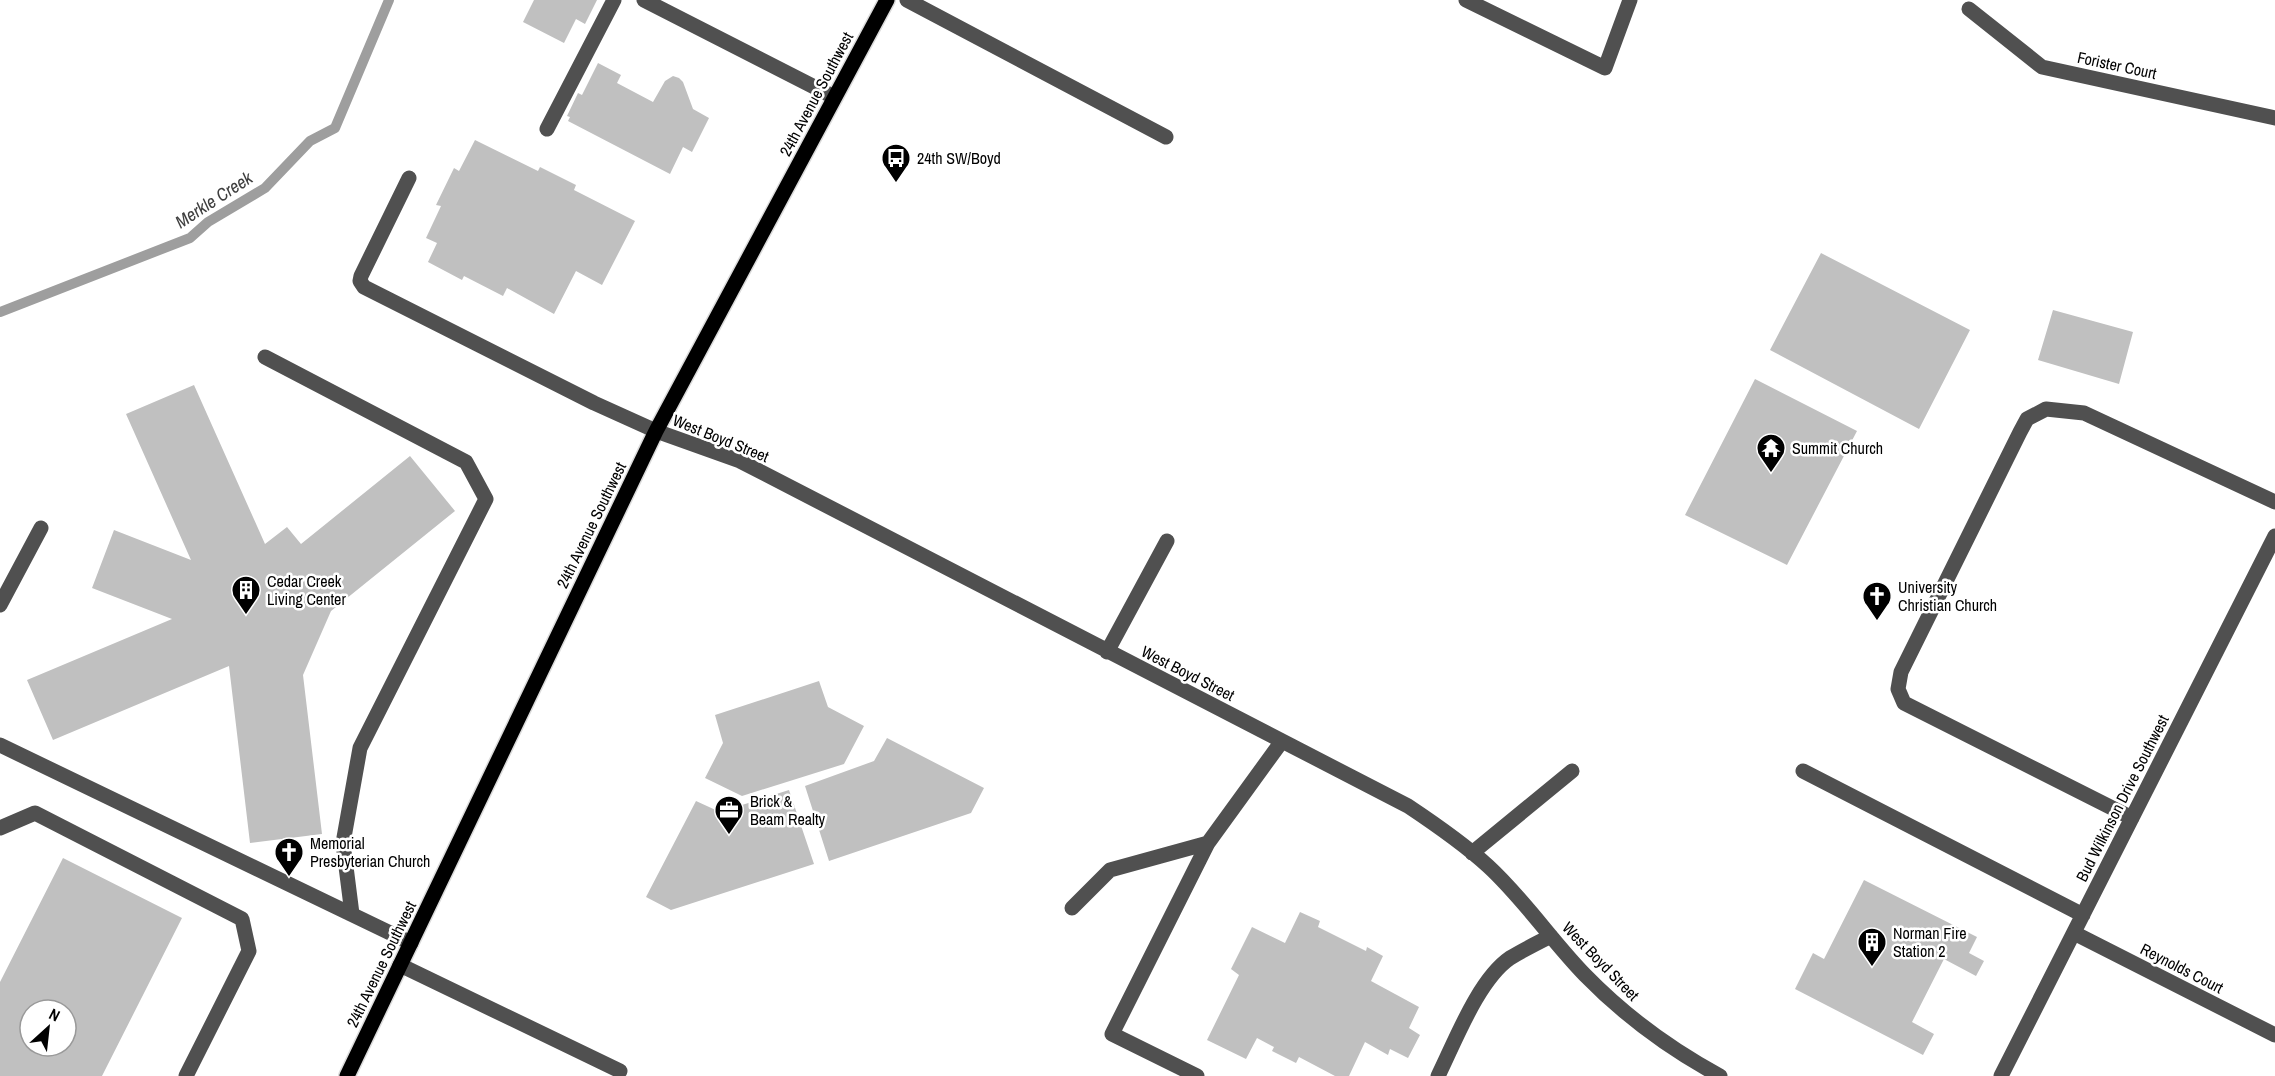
<svg xmlns="http://www.w3.org/2000/svg" width="2275" height="1076" viewBox="0 0 2275 1076" font-family="'Archivo Narrow',sans-serif">
  <rect width="100%" height="100%" fill="#fff"/>
  <g fill="none" stroke-linecap="round" stroke-linejoin="round">
    <path stroke="#9e9e9e" stroke-width="10" d="M0,312L190,238L208,222L265,188L310,141L335,128L389,0"/>
  </g>
  <path fill="#c0c0c0" fill-rule="evenodd" d="M534,0H597L585,24L576,19L564,43L523,22Z
    M598,63L621,75L617,83L653,102L665,81L673,76L679,78L683,82L693,109L709,118L692,152L683,147L670,174L568,121L570,117L567,116L578,93L582,95Z
    M475,140L538,171L540,167L576,185L574,190L635,221L602,285L576,271L554,314L507,288L503,296L464,276L462,280L428,262L437,243L426,238L441,206L436,205L454,168L459,171Z
    M1821,253L1970,330L1919,429L1770,350Z
    M2053,310L2133,332L2119,384L2038,360Z
    M1755,379L1857,431L1787,565L1685,515Z
    M194,385L265,544L287,527L301,544L410,456L455,511L331,611L303,675L322,834L250,843L229,666L53,740L27,680L172,619L92,588L114,530L191,560L126,414Z
    M819,681L828,707L864,726L844,764L742,796L705,778L723,743L715,715Z
    M887,738L984,788L971,813L829,861L805,786L874,761Z
    M789,790L814,864L671,910L646,897L696,801L720,812Z
    M63,858L182,918L102,1076H0V982ZM30,1010H66V1046H30Z
    M1864,880L1977,937L1969,953L1984,961L1976,976L1944,959L1912,1022L1934,1034L1923,1055L1795,989L1813,953L1824,959Z
    M1300,912L1320,921L1318,927L1366,951L1367,947L1383,956L1371,981L1419,1007L1409,1028L1420,1035L1408,1058L1390,1049L1388,1055L1365,1042L1349,1076H1335L1299,1057L1296,1063L1272,1051L1274,1047L1257,1038L1246,1059L1207,1040L1239,975L1231,969L1252,927L1285,943Z"/>
  <g fill="none" stroke-linecap="round" stroke-linejoin="round">
    <g stroke="#dbdbdb" stroke-width="18">
      <path id="major" d="M347,1076L656,431L887,0"/>
    </g>
    <path stroke="#505050" stroke-width="15" d="M644,0L834,97
      M907,0L1166,137
      M1466,0L1605,68L1630,0
      M1969,9L2042,67L2275,118
      M547,129L614,0
      M409,178L361,276L360,281L364,287L594,403L656,431L740,461L1408,806C1435,824 1463,843 1488,866C1524,899 1551,940 1585,975C1624,1015 1670,1049 1720,1076
      M265,357L466,462L486,499L360,748L343,843L352,914
      M0,605L41,528
      M1107,652L1167,541
      M0,745L411,943
      M1803,771L2083,915
      M2132,818L1904,703L1898,689L1901,672L2020,432L2027,419L2046,409L2084,413L2275,502
      M0,828L35,813L242,919L249,951L186,1076
      M1472,853L1572,771
      M1072,908L1110,870L1208,843
      M2074,933L2275,1035
      M400,965L620,1071
      M1197,1076L1112,1034L1208,843L1282,741
      M1438,1076C1455,1042 1478,980 1510,958C1523,950 1537,943 1551,936
      M2001,1076L2275,536"/>
    <use href="#major" stroke="#000" stroke-width="15"/>
  </g>
  <defs>
    <g id="bus-pin" transform="scale(1.5)"><path d="M0 17L-7.5 6A9.5 9.5 0 1 1 7.5 6Z" fill="#000" stroke="#fff"/><path d="M-5-6H5V4H4V6H2V4H-2V6H-4V4H-5ZM-3.5-4V0h7V-4ZM-3.5 1.2v1.5H-2V1.2ZM2 1.2v1.5H3.5V1.2Z" fill="#fff"/></g>
    <g id="temple-pin" transform="scale(1.5)"><path d="M0 17L-7.5 6A9.5 9.5 0 1 1 7.5 6Z" fill="#000" stroke="#fff"/><path d="M0-6L5-2H3V0L6.5 2.5H4V6H1.5V3h-3V6H-4V2.5H-6.5L-3 0V-2H-5Z" fill="#fff"/></g>
    <g id="building-pin" transform="scale(1.5)"><path d="M0 17L-7.5 6A9.5 9.5 0 1 1 7.5 6Z" fill="#000" stroke="#fff"/><path d="M-4-6H4V6H1V3H-1V6H-4ZM-2.5-4.3h1.7v1.8h-1.7ZM.8-4.3h1.7v1.8H.8ZM-2.5-1h1.7V.8h-1.7ZM.8-1h1.7V.8H.8Z" fill="#fff"/></g>
    <g id="church-pin" transform="scale(1.5)"><path d="M0 17L-7.5 6A9.5 9.5 0 1 1 7.5 6Z" fill="#000" stroke="#fff"/><path d="M-1.2-6h2.4v3.5h3.3v2.4h-3.3V6h-2.4V-.1h-3.3v-2.4h3.3Z" fill="#fff"/></g>
    <g id="office-pin" transform="scale(1.5)"><path d="M0 17L-7.5 6A9.5 9.5 0 1 1 7.5 6Z" fill="#000" stroke="#fff"/><path d="M-6-3h4V-5.5h4V-3h4V5H-6ZM-1-4.5V-3h2v-1.5ZM-6 0V1H6V0Z" fill="#fff"/></g>
  </defs>
  <g fill-rule="evenodd">
    <use href="#bus-pin" x="896" y="158"/>
    <use href="#temple-pin" x="1771" y="448"/>
    <use href="#building-pin" x="246" y="590"/>
    <use href="#church-pin" x="1877" y="596"/>
    <use href="#office-pin" x="729" y="810"/>
    <use href="#church-pin" x="289" y="852"/>
    <use href="#building-pin" x="1872" y="942"/>
  </g>
  <g text-anchor="middle" stroke-width="5" stroke-linejoin="round" paint-order="stroke">
    <g font-size="16" fill="#000" stroke="#fff">
      <text transform="translate(2117 65) rotate(12)" y="6">Forister Court</text>
      <text transform="translate(816 94) rotate(-62)" y="6">24th Avenue Southwest</text>
      <text transform="translate(721 438) rotate(22)" y="6">West Boyd Street</text>
      <text transform="translate(591 525) rotate(-64)" y="6">24th Avenue Southwest</text>
      <text transform="translate(1188 673) rotate(27)" y="6">West Boyd Street</text>
      <text transform="translate(2122 798) rotate(-63)" y="6">Bud Wilkinson Drive Southwest</text>
      <text transform="translate(1601 961) rotate(46)" y="6">West Boyd Street</text>
      <text transform="translate(381 964) rotate(-64)" y="6">24th Avenue Southwest</text>
      <text transform="translate(2182 968) rotate(27)" y="6">Reynolds Court</text>
    </g>
    <g font-size="16" fill="#000" stroke="#fff" text-anchor="start">
      <text x="917" y="164">24th SW/Boyd</text>
      <text x="1792" y="454">Summit Church</text>
      <text x="267" y="587">Cedar Creek<tspan x="267" dy="18">Living Center</tspan></text>
      <text x="1898" y="593">University<tspan x="1898" dy="18">Christian Church</tspan></text>
      <text x="750" y="807">Brick &amp;<tspan x="750" dy="18">Beam Realty</tspan></text>
      <text x="310" y="849">Memorial<tspan x="310" dy="18">Presbyterian Church</tspan></text>
      <text x="1893" y="939">Norman Fire<tspan x="1893" dy="18">Station 2</tspan></text>
    </g>
    <g font-size="18" font-style="italic" fill="#3f3f3f" stroke="#fff">
      <text transform="translate(214 200) rotate(-33)" y="6">Merkle Creek</text>
    </g>
  </g>
  <g transform="translate(48 1028) rotate(27)"><circle r="28" fill="#ffffff" stroke="#999999" stroke-width="1.5"/>
  <path d="M0-4.5L10 22L0 15L-10 22Z" fill="#000000"/>
  <text y="-9" font-size="16" font-weight="bold" text-anchor="middle" fill="#000000">N</text>
  </g>
</svg>
